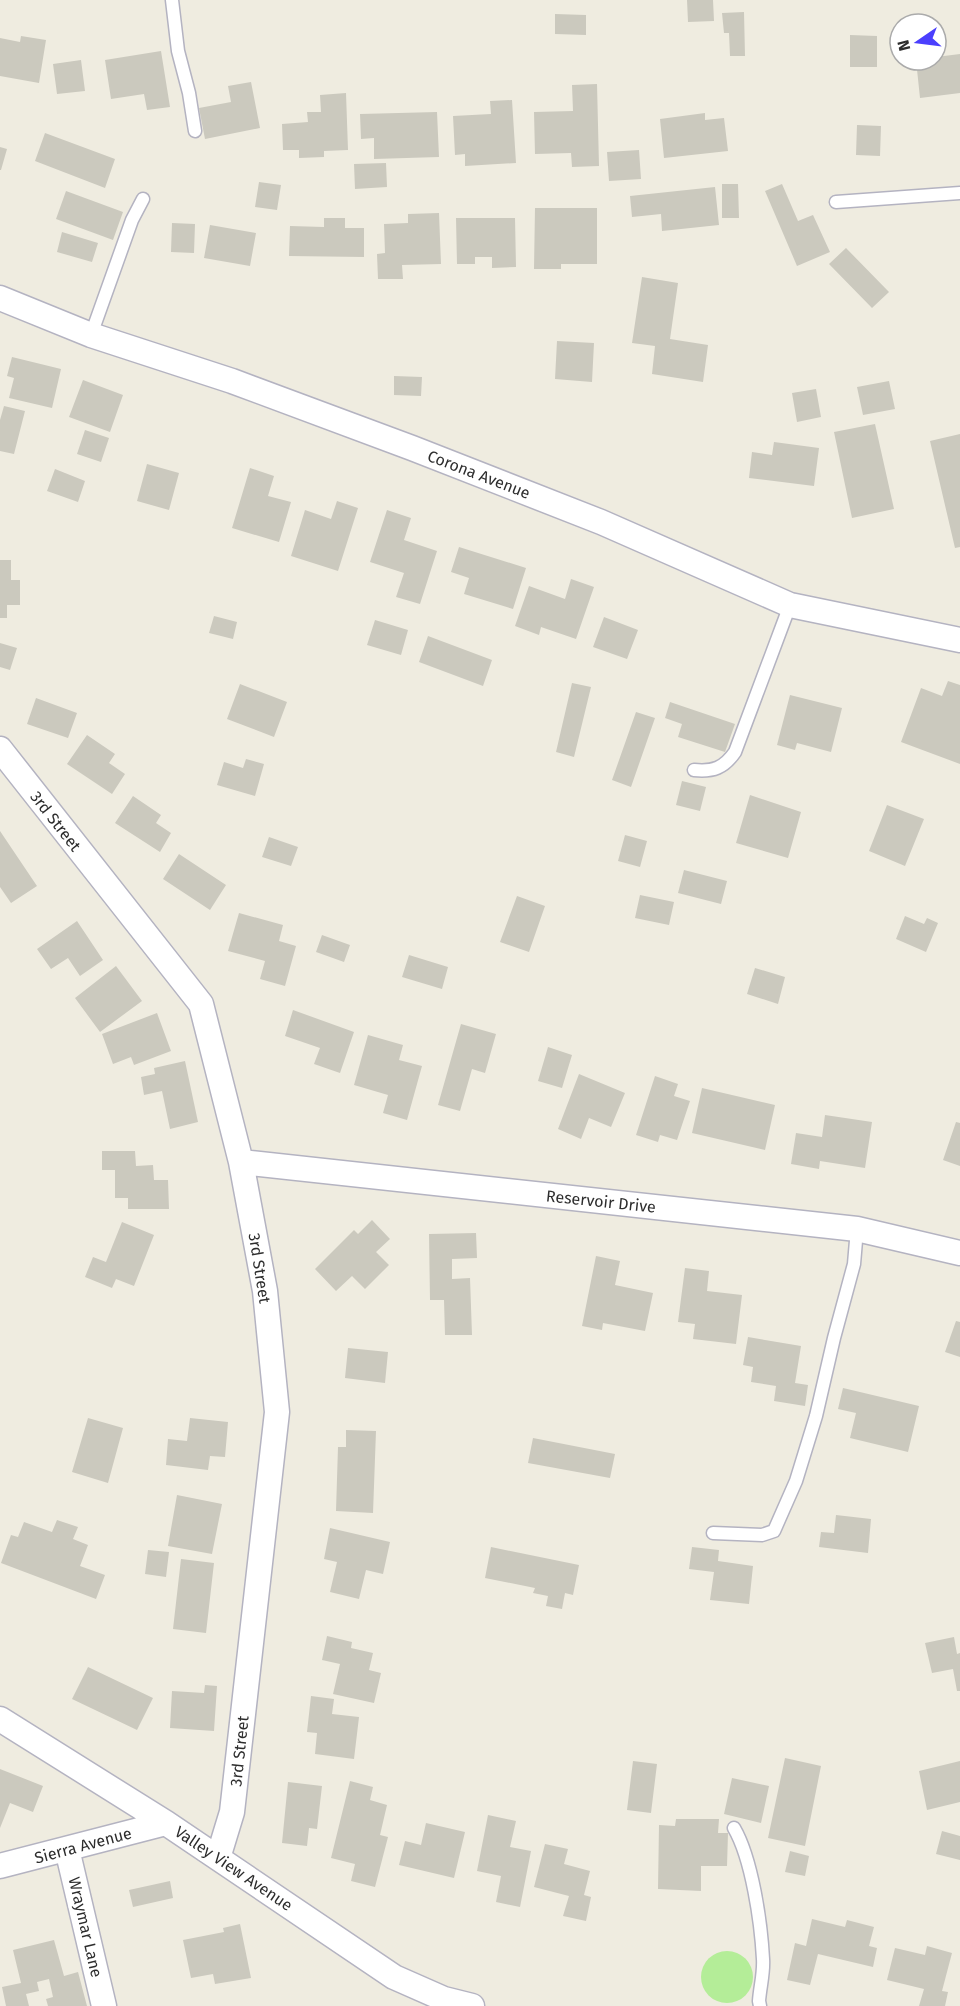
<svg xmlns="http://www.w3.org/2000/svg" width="960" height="2006" viewBox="0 0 960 2006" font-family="'Fira Sans',sans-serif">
  <rect width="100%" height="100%" fill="#efece0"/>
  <path fill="#b4ed98" d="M701 1977a26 26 0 1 1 52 0a26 26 0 1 1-52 0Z"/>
  <path fill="#cbc9be" d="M687,0H713L714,21L688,22Z
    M744,12L745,56H730L729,33H724L722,13Z
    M555,14L586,15V35L555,34Z
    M850,35L877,36V67H850Z
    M21,36L46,40L39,83L0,76V38L20,42Z
    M161,51L170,107L147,110L144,94L111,99L105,60Z
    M960,54V93L920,98L916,60H936V57Z
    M81,60L85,91L57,94L53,64Z
    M251,82L260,128L205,139L199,108L231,102L228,86Z
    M597,84L599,166L572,167L571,153L535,154L534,112L573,111L572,85Z
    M346,93L348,150L324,151V157L299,158V150H283L282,124L308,122L307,112H321L320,95Z
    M512,100L516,163L465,166V154L455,155L453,116L491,114L490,101Z
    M437,112L439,157L374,159V138L361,139L360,114Z
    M705,113V120L724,118L728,151L664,158L660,119Z
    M857,125L881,126L880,156L856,155Z
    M45,133L115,159L105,188L35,161Z
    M0,147L7,149L1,170H0Z
    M639,150L641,179L609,181L607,152Z
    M386,163L387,187L355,189L354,164Z
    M259,182L281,185L277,210L255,207Z
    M722,184H738L739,218H722Z
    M782,184L798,221L813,215L830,252L797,266L765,191Z
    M715,187L719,225L662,231L661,214L632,217L630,196Z
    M66,191L123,212L113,240L56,219Z
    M535,208H597V264H561V269H534Z
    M439,213L441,264L402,265L403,279H378L377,254L385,253L384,224L408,223V214Z
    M324,218H345V228H364V257L289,256L290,226L324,227Z
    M456,218H515L516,267L492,268V257H475V264H457Z
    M172,223L195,224L194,253L171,252Z
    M210,225L256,233L250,266L204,258Z
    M62,232L98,243L92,262L57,252Z
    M846,248L889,292L872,308L829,264Z
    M642,277L678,283L670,339L708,345L703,382L652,374L655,346L632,343Z
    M557,341L594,343L592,382L555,379Z
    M12,357L61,369L52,408L9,398L14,378L7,376Z
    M394,376L422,377L421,396L394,395Z
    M83,380L123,395L110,432L69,417Z
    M889,381L895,409L863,415L857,387Z
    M816,389L821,417L797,422L792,393Z
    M4,406L25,411L14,454L0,451V420Z
    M875,424L894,509L852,518L834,432Z
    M85,430L109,438L101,462L77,454Z
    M960,434V547L955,548L930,441Z
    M774,442L819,448L814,486L749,478L752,452L772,455Z
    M147,464L179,473L169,510L137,501Z
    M250,468L274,476L268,496L291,502L279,542L232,528Z
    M55,469L85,481L78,502L47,491Z
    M337,501L358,508L338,571L291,556L305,510L331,519Z
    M387,510L411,518L404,540L437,551L420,604L396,597L404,573L370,562Z
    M459,547L526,568L513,609L464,594L469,578L451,572Z
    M0,560H11V580H20V605H7V618H0Z
    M571,579L594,587L576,639L541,627L539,635L515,626L529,586L565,599Z
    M214,616L237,622L233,639L209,633Z
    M604,617L638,630L627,659L593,647Z
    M375,620L408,630L401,655L367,645Z
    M428,636L492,660L483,686L419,662Z
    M0,643L17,648L10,670L0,667Z
    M948,681L960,685V764L901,742L921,688L942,696Z
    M572,683L591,687L574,757L556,752Z
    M240,684L287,702L274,737L227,719Z
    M790,695L842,708L831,752L797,743L795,750L777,745Z
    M36,698L77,713L68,738L27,724Z
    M670,702L735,724L725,752L678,737L682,724L665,718Z
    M636,712L655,718L631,787L612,780Z
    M87,735L115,754L109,763L125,774L112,794L67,764Z
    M246,759L264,764L255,796L217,785L224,762L243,768Z
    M682,781L706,787L700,811L676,805Z
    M750,795L801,812L788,858L736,843Z
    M133,796L161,815L156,823L171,833L160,852L115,823Z
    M887,805L924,819L905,866L869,851Z
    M0,831L37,886L11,903L0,887Z
    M625,835L647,841L640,867L618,861Z
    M269,837L298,847L291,866L262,857Z
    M179,854L226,885L210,910L163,879Z
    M684,870L727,881L721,904L678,893Z
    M640,895L674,902L669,925L635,918Z
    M517,896L545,906L529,952L500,942Z
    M239,913L283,925L279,941L296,946L285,986L260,979L265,961L228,951Z
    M905,916L924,924L927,918L938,923L926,952L896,939Z
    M77,921L103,960L80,976L68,958L51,969L37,949Z
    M322,935L350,945L344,962L316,952Z
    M409,955L448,967L442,989L402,977Z
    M116,966L142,1001L100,1032L75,998Z
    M755,968L785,977L778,1004L747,994Z
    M293,1010L354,1032L340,1073L314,1064L320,1048L285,1036Z
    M157,1013L171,1051L134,1065L131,1057L113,1064L102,1034Z
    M461,1024L496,1034L485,1073L472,1069L460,1111L438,1105Z
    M368,1035L403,1045L399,1060L422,1066L407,1120L383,1113L388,1095L354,1085Z
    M548,1047L572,1055L562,1088L538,1081Z
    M185,1061L198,1122L170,1129L162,1091L144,1095L141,1077L155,1074L154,1068Z
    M579,1074L625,1093L611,1127L589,1118L581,1139L558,1129Z
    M655,1076L678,1084L674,1096L690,1101L677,1140L660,1135L658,1142L636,1135Z
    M702,1088L775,1105L765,1150L692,1133Z
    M825,1115L872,1122L865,1168L820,1161L819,1169L791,1164L796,1133L822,1137Z
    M956,1122L960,1123V1166L943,1160Z
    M102,1151H135L136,1166L153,1165L154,1180H168L169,1209H128V1198H115V1170H102Z
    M372,1220L390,1239L376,1252L389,1265L365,1289L352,1276L336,1291L315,1269L354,1230L358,1234Z
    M122,1222L154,1235L134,1286L116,1279L112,1288L85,1277L93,1257L106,1262Z
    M476,1233L477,1258L452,1259V1279L470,1278L472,1335H445L444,1300H430L429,1234Z
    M596,1256L620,1261L615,1285L653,1293L645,1331L603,1323L602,1330L582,1326Z
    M685,1268L709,1271L707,1291L742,1295L736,1344L693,1339L695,1324L678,1322Z
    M956,1321L960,1322V1357L945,1352Z
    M748,1337L801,1346L795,1383L808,1385L805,1406L774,1401L776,1386L751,1382L753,1367L743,1365Z
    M348,1348L388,1352L385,1383L345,1378Z
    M843,1388L919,1406L908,1452L850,1438L856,1413L838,1409Z
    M88,1418L123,1428L108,1483L72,1472Z
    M190,1418L228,1422L225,1457L210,1456L208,1470L166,1465L168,1439L187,1441Z
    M346,1430L376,1431L373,1513L336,1511L338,1447H346Z
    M533,1438L615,1454L610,1478L528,1463Z
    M177,1495L222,1504L212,1554L168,1546Z
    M836,1515L871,1519L868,1553L819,1547L821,1532L834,1533Z
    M57,1520L78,1527L73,1539L88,1545L80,1566L105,1575L96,1599L1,1563L11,1535L18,1537L24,1522L52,1532Z
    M330,1528L390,1542L383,1574L366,1570L359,1599L330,1592L337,1562L324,1559Z
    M491,1547L579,1565L573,1595L565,1593L562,1609L546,1606L548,1596L533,1593L535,1588L485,1578Z
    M692,1547L719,1550L718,1561L753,1566L749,1604L710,1600L714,1572L689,1569Z
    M148,1550L169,1552L166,1577L145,1574Z
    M181,1559L214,1563L206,1633L173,1629Z
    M327,1636L352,1642L351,1648L373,1653L369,1670L381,1673L374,1703L333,1694L340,1664L322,1660Z
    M954,1637L957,1654L960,1653V1691H957L953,1669L932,1673L925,1643Z
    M88,1667L153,1698L137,1730L72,1699Z
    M205,1685L217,1686L214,1731L170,1728L172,1691L204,1693Z
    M311,1696L334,1699L332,1714L359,1717L354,1759L315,1754L317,1733L307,1732Z
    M785,1758L821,1766L805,1846L768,1838Z
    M633,1761L657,1764L651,1813L627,1810Z
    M960,1761V1802L927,1810L919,1771Z
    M0,1769L43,1786L33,1812L10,1803L0,1828Z
    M732,1778L769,1786L761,1823L724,1814Z
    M350,1781L373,1787L370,1800L387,1805L380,1835L388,1837L375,1887L351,1881L355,1864L331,1858Z
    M288,1782L322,1786L317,1829L309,1828L307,1846L282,1843Z
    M488,1815L516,1821L510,1847L531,1851L520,1907L496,1902L501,1876L477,1871Z
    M676,1819H719L718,1833H728L727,1866H701V1891L658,1889L659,1825L675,1826Z
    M426,1823L465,1832L454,1878L399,1865L405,1841L421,1845Z
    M942,1831L960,1836V1860L936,1854Z
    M545,1844L568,1849L564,1864L590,1871L584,1895L591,1897L586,1921L563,1916L569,1896L534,1887Z
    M790,1851L809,1856L805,1876L785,1872Z
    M170,1881L173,1898L133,1907L129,1890Z
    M812,1919L845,1927L847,1920L874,1927L869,1946L877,1948L873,1967L818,1954L810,1985L787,1980L795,1943L806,1946Z
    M240,1924L251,1978L215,1984L213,1974L191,1978L183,1940L224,1932L223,1928Z
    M54,1940L64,1976L78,1972L87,2006H48L46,1999L53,1997L49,1979L37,1982L39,1991L26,1994L29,2006H6L2,1987L21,1983L13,1950Z
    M927,1946L952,1953L942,1991L948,1992L945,2006H919L924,1989L887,1980L895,1948L925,1955Z"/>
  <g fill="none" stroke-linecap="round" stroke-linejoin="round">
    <g stroke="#b4b3c1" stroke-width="15">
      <path id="lane" d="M172,0L178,51L189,93L195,131
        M836,202L960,193
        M91,335L132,220L143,199
        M694,770C713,772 724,768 735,752L790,605
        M713,1533L762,1535L774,1531L796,1481L816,1416L834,1338L854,1264L857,1229
        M734,1828C752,1859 761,1922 763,1959C764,1973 760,1987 759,2001L760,2006"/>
    </g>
    <g stroke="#b4b3c1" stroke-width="27">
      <path id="street" d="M0,298L91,335L232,381L412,448L601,522L790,605L960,640
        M0,749L201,1004L241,1162L265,1291L277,1412L232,1812L218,1858
        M241,1162L857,1229L960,1253
        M0,1719L166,1823L394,1977L444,1999L472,2006
        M67,1849L104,2006
        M0,1866L166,1823"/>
    </g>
    <use href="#lane" stroke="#fff" stroke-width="12"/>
    <use href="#street" stroke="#fff" stroke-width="24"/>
  </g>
  <g text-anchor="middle" stroke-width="6" stroke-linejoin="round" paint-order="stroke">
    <g font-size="16" fill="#2d2d2d" stroke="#fff">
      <text transform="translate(479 474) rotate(21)" y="6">Corona Avenue</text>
      <text transform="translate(56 821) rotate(52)" y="6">3rd Street</text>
      <text transform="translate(601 1201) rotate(6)" y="6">Reservoir Drive</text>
      <text transform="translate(260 1268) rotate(81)" y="6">3rd Street</text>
      <text transform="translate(239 1751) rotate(-84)" y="6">3rd Street</text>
      <text transform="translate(83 1845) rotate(-15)" y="6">Sierra Avenue</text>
      <text transform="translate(234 1868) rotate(34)" y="6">Valley View Avenue</text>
      <text transform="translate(86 1927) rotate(77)" y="6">Wraymar Lane</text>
    </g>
  </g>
  <g transform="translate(918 42) rotate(256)"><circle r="28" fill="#ffffff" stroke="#ababab" stroke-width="1.5"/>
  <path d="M0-4.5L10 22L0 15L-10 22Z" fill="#4b3ffd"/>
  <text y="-9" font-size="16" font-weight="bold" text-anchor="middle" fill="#2d2d2d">N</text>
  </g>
</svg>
